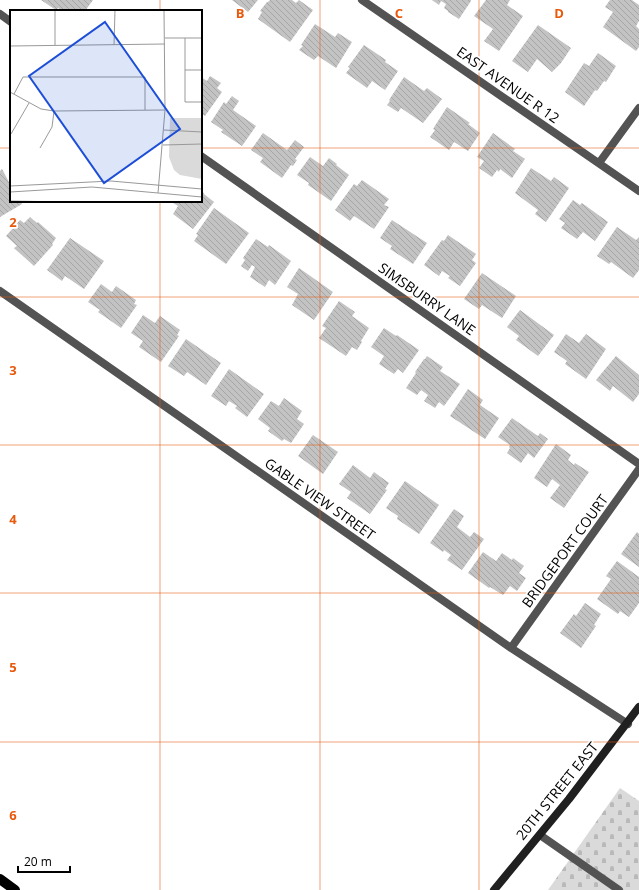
<svg xmlns="http://www.w3.org/2000/svg" width="639" height="890" viewBox="0 0 639 890" font-family="'Open Sans',sans-serif">
  <defs>
    <pattern id="cemetery-stones" width="16" height="16" patternUnits="userSpaceOnUse"><rect width="16" height="16" fill="#dadada"/><path d="M2 7V4a2 2 0 0 1 4 0v3zM10 15v-3a2 2 0 0 1 4 0v3z" fill="#b9b9b9"/></pattern>
    <pattern id="building-back-hatch" width="6" height="6" patternUnits="userSpaceOnUse"><rect width="6" height="6" fill="#c3c3c3"/><path d="M-1 5l2 2M0 0l6 6M5-1l2 2" fill="none" stroke="#a6a6a6"/></pattern>
  </defs>
  <rect width="100%" height="100%" fill="#fff"/>
  <path fill="url(#cemetery-stones)" d="M620,788L639,801V890H548Z"/>
  <path fill="url(#building-back-hatch)" d="M41,0H93L85,11H63L58,8L56,10Z
    M232,0H258L248,12Z
    M270,0H292L296,3L299,0L313,10L290,42L258,19L262,12L260,11L267,2H268Z
    M432,0H471V1L459,19L448,12V11L444,8L446,4L441,1L439,5Z
    M486,0H510L507,5L523,16L499,51L484,41L493,29L474,16Z
    M610,0H632L639,5V21L636,26L639,29V47L636,51L603,27L613,12L605,7Z
    M315,24L335,37L338,33L352,42L336,68L318,56L314,60L299,50L303,46L301,45Z
    M538,25L571,48L561,63L552,72L537,59L528,72L512,61Z
    M364,45L386,60L385,62L398,71L385,90L372,81L367,88L346,73L350,68L348,67Z
    M598,53L616,66L606,82L604,81L597,91L595,90L584,106L565,92L584,63L589,66Z
    M210,76L221,83L217,88L222,92L205,116L201,113V77L207,81Z
    M404,77L424,91L427,88L442,99L423,123L401,108L398,112L387,105L390,101L389,100Z
    M232,96L239,101L233,110L256,126L242,146L221,132L223,130L211,122L224,102L226,104Z
    M447,107L470,123L468,124L480,133L468,151L454,142L449,150L430,137L435,130L433,129Z
    M263,133L287,150L288,149L295,140L304,147L295,159L297,160L293,166L291,165L282,178L260,162L263,158L251,150Z
    M493,133L515,149L513,151L525,159L512,178L500,169L499,172L497,170L492,177L479,168L484,161L477,157Z
    M310,157L323,166L329,158L337,164L336,165L349,175L331,201L308,185L309,183L297,175Z
    M531,168L551,181L554,177L569,188L546,222L535,214L538,210L515,193Z
    M2,169L10,184L11,183V201H21L22,204L0,217V171Z
    M362,180L389,199L384,205L389,207L374,229L354,216L350,221L335,210L354,184L357,186Z
    M201,191L204,193V194L214,202L193,229L173,214L178,206L170,201H201Z
    M573,200L580,205L582,203L608,222L595,241L583,232L577,239L561,228L565,223L559,219Z
    M214,208L249,233L226,264L194,241L198,235L196,234Z
    M30,217L37,223L38,222L56,238L52,244L53,245L34,266L14,248L17,246L6,236L20,220L24,223Z
    M392,220L427,243L413,264L390,249L392,246L380,238Z
    M617,227L636,240L639,237V270L633,278L611,262L609,264L597,256Z
    M448,235L476,254L472,260L476,263L460,286L448,278L450,276L442,271L439,276L424,265L442,240L444,241Z
    M70,238L104,261L84,289L65,276L62,281L47,270Z
    M256,239L268,247L269,245L291,261L275,285L269,280L265,287L250,277L255,267L252,265L248,271L241,266L245,260L243,258Z
    M299,268L333,292L314,320L292,305L298,294L287,287Z
    M482,273L516,296L502,318L482,305L479,309L464,299Z
    M101,284L112,292L116,286L136,300L134,304L137,305L121,328L98,312L100,310L88,302Z
    M339,301L355,312L352,316L369,328L361,341L362,342L357,350L352,347L346,356L319,338L326,328L322,326Z
    M520,310L554,335L538,356L516,340L519,336L507,327Z
    M143,315L155,323L160,316L180,330L177,335L179,336L161,362L139,347L143,341L131,333Z
    M384,328L396,336L397,335L419,350L403,373L398,369L394,374L379,364L384,356L371,347Z
    M566,334L579,343L586,334L606,349L586,379L565,364L567,361L554,352Z
    M186,339L221,363L206,385L187,372L184,376L168,366Z
    M427,356L443,367L440,371L460,384L444,406L439,402L435,408L424,401L428,395L421,390L417,395L406,388L416,373L415,372L424,359H425Z
    M616,356L639,375V394L633,402L613,386L610,391L596,380Z
    M229,369L264,394L247,417L235,408L237,406L229,401L226,406L211,396Z
    M468,389L483,400L480,405L499,418L485,439L450,416Z
    M284,398L302,411L297,419L304,424L291,443L284,439L282,441L268,431L270,428L258,419L271,401L279,406Z
    M512,418L538,436L540,433L548,439L534,458L528,453L521,463L507,453L510,448L509,447L510,445L498,437Z
    M313,435L338,452L323,474L298,456Z
    M556,444L571,455L568,460L574,465L575,463L589,472L564,508L550,498L560,485L552,479L547,487L534,478Z
    M353,465L370,478L374,472L389,483L385,489L387,490L370,514L347,498L351,492L339,484Z
    M405,481L439,505L419,534L397,519L398,516L386,508Z
    M454,509L464,516L457,527L470,537L474,532L484,539L462,570L447,560L451,555L444,550L443,552L430,543Z
    M637,532L639,534V567L621,554Z
    M483,552L496,561L502,553L512,560L513,558L524,566L519,573L526,578L517,591L510,586L503,595L490,587L489,588L468,573Z
    M617,561L639,577V603L629,617L620,611L618,614L597,599L611,579L606,576Z
    M585,603L601,614L594,625L596,626L581,648L560,633L574,614L576,616Z"/>
  <g fill="none" stroke-linecap="round" stroke-linejoin="round">
    <path stroke="#535353" stroke-width="8" d="M540,835L619,890"/>
    <path stroke="#535353" stroke-width="8" d="M362,0L639,191
      M0,14L11,22
      M201,156L639,464
      M599,163L639,108
      M0,291L511,648L628,724
      M511,648L639,469"/>
    <path stroke="#202020" stroke-width="8" d="M494,890L569,799L639,707"/>
    <path stroke="#000" stroke-width="10" d="M0,879L15,890"/>
  </g>
  <path fill="none" stroke="#e8590c" stroke-width="1" stroke-opacity="0.55" d="M160,0V11M320,0V890M479,0V890M0,148H11M201,148H639M160,201V890M0,297H639M0,445H639M0,593H639M0,742H639"/>
  <g text-anchor="middle" stroke-width="3.5" stroke-linejoin="round" paint-order="stroke">
    <g font-size="14" fill="#000" stroke="#fff">
      <text transform="translate(508 85) rotate(35)" y="5">EAST AVENUE R 12</text>
      <text transform="translate(427 299) rotate(35)" y="5">SIMSBURRY LANE</text>
      <text transform="translate(320 499) rotate(35)" y="5">GABLE VIEW STREET</text>
      <text transform="translate(565 551) rotate(-54)" y="5">BRIDGEPORT COURT</text>
      <text transform="translate(557 791) rotate(-51)" y="5">20TH STREET EAST</text>
    </g>
  </g>
  <g transform="translate(10 10)">
    <rect width="192" height="192" fill="#fff"/>
    <path d="M160,108H192V147H159Z" fill="#dadada"/>
    <path d="M159,147H192V169L170,165L164,160Z" fill="#dadada"/>
    <path fill="none" stroke="#999" stroke-width="1" d="M45,0V35M155,28H192M175,28V92H192M104,35L105,0M0,36L155,34M175,60H192M0,82L31,99L44,101L155,100M4,84L13,67H135V100M154,120L192,122M1,124L19,93M153,135L192,134M30,138L42,117L44,101M0,176L101,171L192,179M0,182L82,177L192,187M148,183L155,100L154,0M0,191L56,192"/>
    <path fill="#1d4ed8" fill-opacity="0.15" stroke="#1d4ed8" stroke-width="2" d="M95,12L170,119L94,173L19,66Z"/>
    <rect width="192" height="192" fill="none" stroke="#000" stroke-width="2"/>
  </g>
  <g font-size="13" text-anchor="middle" font-weight="bold" fill="#e8590c" stroke="#fff" stroke-width="3.5" stroke-linejoin="round" paint-order="stroke">
    <text x="240" y="18">B</text>
    <text x="399" y="18">C</text>
    <text x="559" y="18">D</text>
    <text x="13" y="227">2</text>
    <text x="13" y="375">3</text>
    <text x="13" y="524">4</text>
    <text x="13" y="672">5</text>
    <text x="13" y="820">6</text>
  </g>
  <path d="M18 866v6h52v-6" fill="none" stroke="#000000" stroke-width="2"/>
  <text x="24" y="866" font-size="12" fill="#000000" stroke="#ffffff" stroke-width="3" paint-order="stroke">20 m</text>
</svg>
